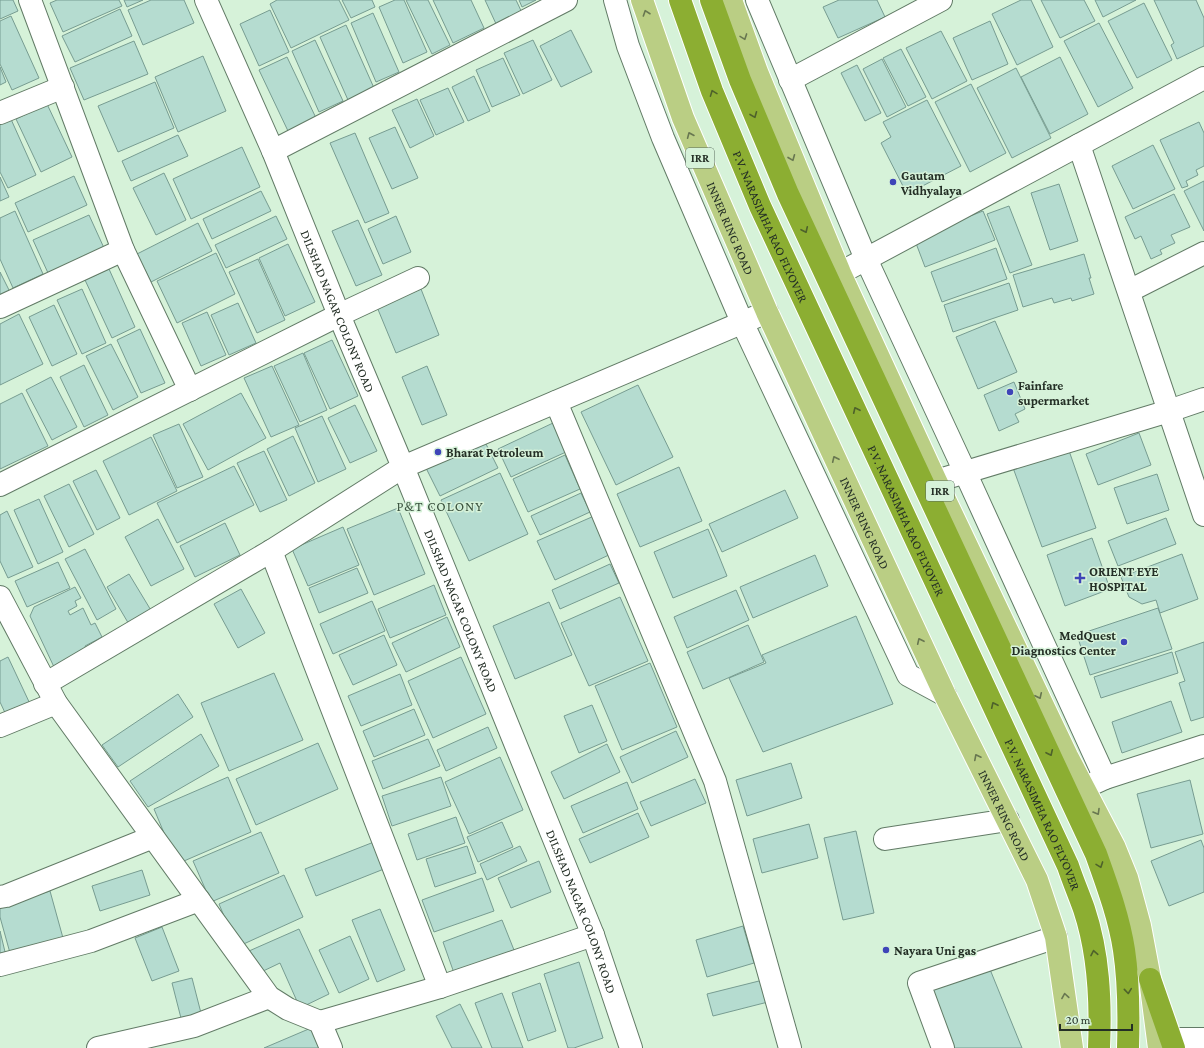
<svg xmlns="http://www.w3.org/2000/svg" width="1204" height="1048" viewBox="0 0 1204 1048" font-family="'Crimson Pro',serif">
  <rect width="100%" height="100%" fill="#d6f2d9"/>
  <path fill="#b5dcd0" stroke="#779c91" d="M0,0H13L18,11L0,19Z
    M57,0H119L122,6L63,32L50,3Z
    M124,0H143L127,7Z
    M151,0H184L194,23L143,45L128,10Z
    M277,0H339L349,20L291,48L270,4Z
    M342,0H372L375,7L351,18Z
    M395,0H404L427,52L403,63L379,7Z
    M406,0H428L450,45L432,54Z
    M433,0H471L484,28L453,43Z
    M485,0H516L523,15L497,26Z
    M519,0H536L522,7Z
    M839,0H877L885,17L838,38L823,7Z
    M1021,0H1031L1053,47L1017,65L992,14Z
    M1041,0H1084L1095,21L1060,38Z
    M1095,0H1136L1103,17Z
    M1154,0H1196L1204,18V46L1177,59L1171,45L1174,43Z
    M1144,3L1172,60L1137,78L1108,21Z
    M120,9L132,36L75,62L62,36Z
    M270,10L289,52L259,66L240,24Z
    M373,13L399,72L376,82L351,23Z
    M11,16L39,78L12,90L0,64V21Z
    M990,21L1008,64L972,80L953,38Z
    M1099,23L1133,88L1098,107L1064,41Z
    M346,25L374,88L348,100L320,37Z
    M571,30L592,72L561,87L540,46Z
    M941,31L967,81L932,99L906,48Z
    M315,40L343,101L319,112L292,51Z
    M533,40L552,80L523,94L504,53Z
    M134,41L148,74L84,100L70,68Z
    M901,49L926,97L908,106L883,58Z
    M203,56L226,111L178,132L155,77Z
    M287,57L316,118L288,131L259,70Z
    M1060,57L1088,114L1050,134L1021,77Z
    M503,58L520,95L492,107L476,70Z
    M882,59L906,107L887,117L863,69Z
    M857,65L881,113L865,121L841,73Z
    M0,67L6,82L0,85Z
    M1016,68L1051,138L1012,158L977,88Z
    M474,76L490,111L468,121L452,87Z
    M155,82L174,128L118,152L98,106Z
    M971,84L1006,153L970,172L935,102Z
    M448,88L464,122L436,135L420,100Z
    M417,99L434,136L410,148L392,110Z
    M927,100L961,166L907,194L881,143L891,137L883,122Z
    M47,104L72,157L41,172L16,119Z
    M10,117L36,175L8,188L0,172V122Z
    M1199,122L1204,133V166L1196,170L1198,175L1186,181L1188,186L1182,188L1160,140Z
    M395,127L418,178L392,189L369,138Z
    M355,133L389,213L365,223L330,143Z
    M178,135L188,156L131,181L122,161Z
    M1153,145L1175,189L1133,209L1112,166Z
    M242,147L260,187L191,219L173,179Z
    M164,173L186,220L156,235L133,188Z
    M74,176L87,205L28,232L15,203Z
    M0,177L9,197L0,201Z
    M1204,181V231L1184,191Z
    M1059,184L1078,241L1050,250L1031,193Z
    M261,191L271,211L212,239L203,219Z
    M1174,194L1190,227L1171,235L1175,243L1160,250L1162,254L1151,259L1141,236L1135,239L1125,217Z
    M1009,206L1032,265L1010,273L987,214Z
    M15,211L43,274L13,288L0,259V218Z
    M983,211L995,240L925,267L914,238Z
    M89,215L104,248L48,273L33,240Z
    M276,216L287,239L226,268L215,245Z
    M396,216L411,252L383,264L368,229Z
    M358,220L382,275L356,286L332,231Z
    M198,223L212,251L151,282L137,254Z
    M288,244L315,302L285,316L259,258Z
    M996,248L1007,279L942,302L931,272Z
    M216,253L235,294L177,323L157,281Z
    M1084,254L1091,278H1089L1094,294L1072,301L1071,298L1054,303L1052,298L1023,307L1013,275Z
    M258,259L285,320L257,333L229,272Z
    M109,269L135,327L112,338L85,280Z
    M0,272L10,292L0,297Z
    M1009,283L1018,310L953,332L944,305Z
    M82,289L106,343L82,354L57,300Z
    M421,289L439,335L396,353L377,307Z
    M238,303L256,343L229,355L211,315Z
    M54,305L77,354L52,366L29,317Z
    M207,312L226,355L201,366L182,323Z
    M19,314L43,364L0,385V324Z
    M995,321L1017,372L978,389L956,337Z
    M140,329L165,383L141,393L117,340Z
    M332,340L358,396L330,409L304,353Z
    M111,344L138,397L113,410L86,356Z
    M303,353L327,410L300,422L274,366Z
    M84,365L108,415L84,427L60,377Z
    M272,366L299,425L271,437L244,378Z
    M427,366L447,415L422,425L402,377Z
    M51,377L77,427L52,440L26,390Z
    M1014,382L1025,409L1015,414L1019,422L999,431L984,395Z
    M638,385L673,457L616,485L581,412Z
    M22,393L48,446L0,469V404Z
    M241,393L266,438L208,470L183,424Z
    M355,405L377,451L350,463L328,418Z
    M322,416L346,469L318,482L295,428Z
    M553,423L566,452L511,477L498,449Z
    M179,424L203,477L177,488L153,435Z
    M1139,433L1151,465L1098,485L1086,454Z
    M293,436L315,483L289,496L267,449Z
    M151,437L177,491L129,515L103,461Z
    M483,438L498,468L440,496L425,466Z
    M1067,445L1096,528L1042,547L1012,465Z
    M264,451L287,500L260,512L237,463Z
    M565,455L580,489L528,512L513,479Z
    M234,466L254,505L177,543L157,503Z
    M679,467L702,521L640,547L617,494Z
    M96,470L120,518L97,530L73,481Z
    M500,473L528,534L469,561L441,500Z
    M1157,474L1169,510L1127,524L1114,488Z
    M69,484L94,534L69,547L44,496Z
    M785,490L798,518L722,552L709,524Z
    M581,493L590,512L540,535L531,516Z
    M39,499L63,552L38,564L14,510Z
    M398,508L425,574L374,595L347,529Z
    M7,511L33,567L8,578L0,561V515Z
    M594,516L611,554L555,580L537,541Z
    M1166,518L1176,544L1118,566L1108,541Z
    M158,519L184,569L151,586L125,537Z
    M225,523L240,555L195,577L180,546Z
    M343,527L359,565L308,586L292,549Z
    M708,529L727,576L673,598L654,552Z
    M1092,538L1110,589L1065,606L1047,555Z
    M85,549L116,609L97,620L65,559Z
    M1182,554L1198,599L1160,613L1156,600L1142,604L1129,597L1121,577Z
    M815,555L828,586L753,618L740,587Z
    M58,562L70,588L27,607L15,581Z
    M610,564L619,583L560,609L552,590Z
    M357,568L368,593L319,613L309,588Z
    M129,574L152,612L130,626L107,587Z
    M434,585L446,615L390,638L378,609Z
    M75,587L81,598L75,601L77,606L68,611L70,615L83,608L91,625L95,623L102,637L85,646L87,651L54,667L30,616L34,607Z
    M241,589L265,633L238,648L214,604Z
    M736,590L749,620L687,648L674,617Z
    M620,597L648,661L589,686L561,623Z
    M372,601L385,631L333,654L320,624Z
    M549,602L572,655L515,679L493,626Z
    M1158,608L1172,649L1090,675L1077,635Z
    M856,616L893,704L763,752L729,678L766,663L762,655Z
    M447,617L460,647L406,672L392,643Z
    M748,625L764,662L703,689L687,652Z
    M384,635L397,665L353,685L339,655Z
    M1204,642V717L1191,721L1179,683L1185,681L1175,652Z
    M1172,652L1178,673L1101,698L1094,677Z
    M8,657L31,706L7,717L0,702V661Z
    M461,657L486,714L433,738L408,681Z
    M650,663L677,727L622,750L595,686Z
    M274,673L303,740L229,771L201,703Z
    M400,674L412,705L361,726L348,696Z
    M178,694L193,717L118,767L102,745Z
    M1171,701L1182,732L1122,753L1112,722Z
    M592,705L607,741L579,753L564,716Z
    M414,709L425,735L374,757L363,731Z
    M488,727L497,748L446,771L437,750Z
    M676,731L688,757L632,783L620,757Z
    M201,734L219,766L148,807L130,781Z
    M428,739L440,766L383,789L372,761Z
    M318,743L338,789L256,825L236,779Z
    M607,744L620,772L564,799L551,772Z
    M500,757L523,810L469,834L445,782Z
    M791,763L802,798L747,816L736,780Z
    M228,777L251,832L177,864L154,809Z
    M441,777L451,806L392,826L382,796Z
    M695,779L706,803L651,826L640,802Z
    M1190,780L1203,834L1151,848L1137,794Z
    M627,782L638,809L583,833L571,806Z
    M638,813L649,837L590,863L579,839Z
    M456,817L465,843L417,860L408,834Z
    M502,822L513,847L478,862L467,837Z
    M809,824L818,858L762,873L753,839Z
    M856,831L874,913L843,920L824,838Z
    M261,832L279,873L211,902L193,861Z
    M379,840L389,867L316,896L305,869Z
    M1201,840L1204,848V892L1169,906L1151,861Z
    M467,846L476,873L435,887L426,859Z
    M520,846L527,861L487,880L480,864Z
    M539,861L551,892L511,908L498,878Z
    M142,870L150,895L100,911L92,886Z
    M284,875L303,917L237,947L219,904Z
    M482,878L494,911L434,932L422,900Z
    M50,891L63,938L10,953L0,917V906Z
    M380,909L405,970L377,982L352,920Z
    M502,920L514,950L454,973L443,942Z
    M743,926L754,963L707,977L696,940Z
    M162,927L179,971L152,981L135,938Z
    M299,929L329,994L300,1008L280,963L259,973L249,951Z
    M0,931L6,956L0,958Z
    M350,936L369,979L339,993L319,950Z
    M579,962L603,1038L574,1048H568L544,974Z
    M987,962L1022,1048H953L928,986Z
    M192,978L202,1017L182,1022L172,983Z
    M763,980L768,1002L713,1016L707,994Z
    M540,983L556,1031L528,1041L512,993Z
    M502,993L523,1048H492L475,1003Z
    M460,1004L482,1048H452L436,1016Z
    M311,1028L319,1048H264Z"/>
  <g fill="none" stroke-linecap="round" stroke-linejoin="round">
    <g stroke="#627b66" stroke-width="24">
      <g id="minor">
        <path d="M30,0L123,250L190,390"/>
        <path id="s1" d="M206,0L273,151L339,315L403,467L593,935L631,1048"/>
        <path d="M615,0L628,46L663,138L742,322L908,675L945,695"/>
        <path d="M757,0L866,259L965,472L1105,778"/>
        <path d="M790,80L941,0"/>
        <path d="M0,113L63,87"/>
        <path d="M1079,145L1204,515"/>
        <path d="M273,151L566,0"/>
        <path d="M840,273L1204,78"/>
        <path d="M1129,291L1204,253"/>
        <path d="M0,307L123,250"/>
        <path d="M556,402L715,781L790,1048"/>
        <path d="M936,481L1169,411L1204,399"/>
        <path d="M0,485L339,315L418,278"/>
        <path d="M271,551L440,987"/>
        <path d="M0,597L56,703L269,997L288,1009L320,1022L331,1048"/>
        <path d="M45,684L271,551L403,467L767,312"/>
        <path d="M0,726L56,703"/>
        <path d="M1092,784L1105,778L1204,746"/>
        <path d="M885,839L1008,820"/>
        <path d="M0,897L6,896L153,837"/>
        <path d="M0,965L91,941L199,900"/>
        <path d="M320,1022L440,987L593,935"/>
        <path d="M1171,1039H1204"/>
        <path d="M98,1048L194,1026L269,997"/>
        <path d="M943,1048L919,983L1056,937"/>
      </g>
    </g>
    <g stroke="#fff" stroke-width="24">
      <g id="major">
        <path id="s2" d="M642,0L683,118L767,312L945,695L1037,880L1056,937L1072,1048"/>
        <path d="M731,0L757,72L840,273L936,481L1067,756L1114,846L1127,878L1140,926L1150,979L1159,1048"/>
      </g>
    </g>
    <g stroke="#fff" stroke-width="24">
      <g id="highway">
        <path id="s3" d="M680,0L712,91L760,206L1068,866C1073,881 1079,895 1084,909C1099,954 1101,1001 1099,1048"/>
        <path d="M711,0L740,80L788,194L1096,854C1107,885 1119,917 1124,950C1129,983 1129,1015 1128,1048"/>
        <path d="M1150,979L1174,1048"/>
      </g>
    </g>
    <use href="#minor" stroke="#fff" stroke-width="22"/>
    <use href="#major" stroke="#bace84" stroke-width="22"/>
    <use href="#highway" stroke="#8cae32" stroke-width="22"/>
  </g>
  <defs><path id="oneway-chevron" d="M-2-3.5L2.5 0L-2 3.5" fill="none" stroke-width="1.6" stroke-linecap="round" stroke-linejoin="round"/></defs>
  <g stroke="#687750">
    <use href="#oneway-chevron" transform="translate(646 13) rotate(-109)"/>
    <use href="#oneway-chevron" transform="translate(744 37) rotate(70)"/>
    <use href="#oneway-chevron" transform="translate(690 135) rotate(-113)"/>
    <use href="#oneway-chevron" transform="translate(792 158) rotate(68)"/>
    <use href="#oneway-chevron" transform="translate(835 459) rotate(-115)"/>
    <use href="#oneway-chevron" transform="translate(920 641) rotate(-115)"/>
    <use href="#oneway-chevron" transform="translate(1039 696) rotate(65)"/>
    <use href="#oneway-chevron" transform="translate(977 757) rotate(-117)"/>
    <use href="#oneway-chevron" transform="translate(1097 812) rotate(60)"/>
    <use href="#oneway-chevron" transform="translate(1065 996) rotate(-99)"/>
  </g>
  <g stroke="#4e622b">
    <use href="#oneway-chevron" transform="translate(713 93) rotate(-111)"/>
    <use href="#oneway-chevron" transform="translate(754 115) rotate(68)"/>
    <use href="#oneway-chevron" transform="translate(805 230) rotate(65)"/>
    <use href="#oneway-chevron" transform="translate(856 410) rotate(-115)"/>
    <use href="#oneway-chevron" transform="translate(994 705) rotate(-115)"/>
    <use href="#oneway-chevron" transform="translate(1050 753) rotate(65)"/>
    <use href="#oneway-chevron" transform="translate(1100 865) rotate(70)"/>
    <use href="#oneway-chevron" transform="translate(1094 953) rotate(-101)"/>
    <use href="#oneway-chevron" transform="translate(1128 991) rotate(84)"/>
  </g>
  <g fill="#3e44b8" stroke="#d6f2d9" stroke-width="1.5">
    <circle cx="893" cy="182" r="4"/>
    <circle cx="1010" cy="392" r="4"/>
    <circle cx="438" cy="452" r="4"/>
    <path d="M1078 572h4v4h4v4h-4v4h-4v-4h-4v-4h4z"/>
    <circle cx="1124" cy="642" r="4"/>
    <circle cx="886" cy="950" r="4"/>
  </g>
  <g text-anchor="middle" stroke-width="3" stroke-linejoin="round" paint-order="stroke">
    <g fill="#d6f2d9" stroke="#596a5c" stroke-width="1">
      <rect x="686" y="148" width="28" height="20" rx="3"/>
      <rect x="926" y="481" width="28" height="20" rx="3"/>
    </g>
    <g font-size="12" font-weight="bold" fill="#242f26">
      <text x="700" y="162">IRR</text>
      <text x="940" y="495">IRR</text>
    </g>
    <g font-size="13" font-weight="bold" fill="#242f26" stroke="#d6f2d9" text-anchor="start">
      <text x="901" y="180">Gautam<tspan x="901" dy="15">Vidhyalaya</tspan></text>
      <text x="1018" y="390">Fainfare<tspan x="1018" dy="15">supermarket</tspan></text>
      <text x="446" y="457">Bharat Petroleum</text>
      <text x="1089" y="576">ORIENT EYE<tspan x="1089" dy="15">HOSPITAL</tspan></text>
      <text x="1116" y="640" text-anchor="end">MedQuest<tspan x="1116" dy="15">Diagnostics Center</tspan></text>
      <text x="894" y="955">Nayara Uni gas</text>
    </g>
    <g font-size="13" fill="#242f26" stroke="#d6f2d9">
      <text dy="5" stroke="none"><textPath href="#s3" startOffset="244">P.V. NARASIMHA RAO FLYOVER</textPath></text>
      <text dy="5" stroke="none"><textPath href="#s2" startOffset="245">INNER RING ROAD</textPath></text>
      <text dy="5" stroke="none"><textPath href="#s1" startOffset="338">DILSHAD NAGAR COLONY ROAD</textPath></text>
      <text dy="5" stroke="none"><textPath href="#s3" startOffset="568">P.V. NARASIMHA RAO FLYOVER</textPath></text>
      <text dy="5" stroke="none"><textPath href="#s2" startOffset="569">INNER RING ROAD</textPath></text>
      <text dy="5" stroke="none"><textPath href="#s1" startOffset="662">DILSHAD NAGAR COLONY ROAD</textPath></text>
      <text dy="5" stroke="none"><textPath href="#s3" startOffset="892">P.V. NARASIMHA RAO FLYOVER</textPath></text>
      <text dy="5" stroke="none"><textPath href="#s2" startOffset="893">INNER RING ROAD</textPath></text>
      <text dy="5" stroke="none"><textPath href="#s1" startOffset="986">DILSHAD NAGAR COLONY ROAD</textPath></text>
    </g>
    <g font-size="14" letter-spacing="1" fill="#3c5440" stroke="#d6f2d9">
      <text x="440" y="511">P&amp;T COLONY</text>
    </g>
  </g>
  <path d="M1060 1024v6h72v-6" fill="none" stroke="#242f26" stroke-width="2"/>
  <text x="1066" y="1024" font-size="12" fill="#242f26" stroke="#d6f2d9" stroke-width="3" paint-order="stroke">20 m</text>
</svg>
